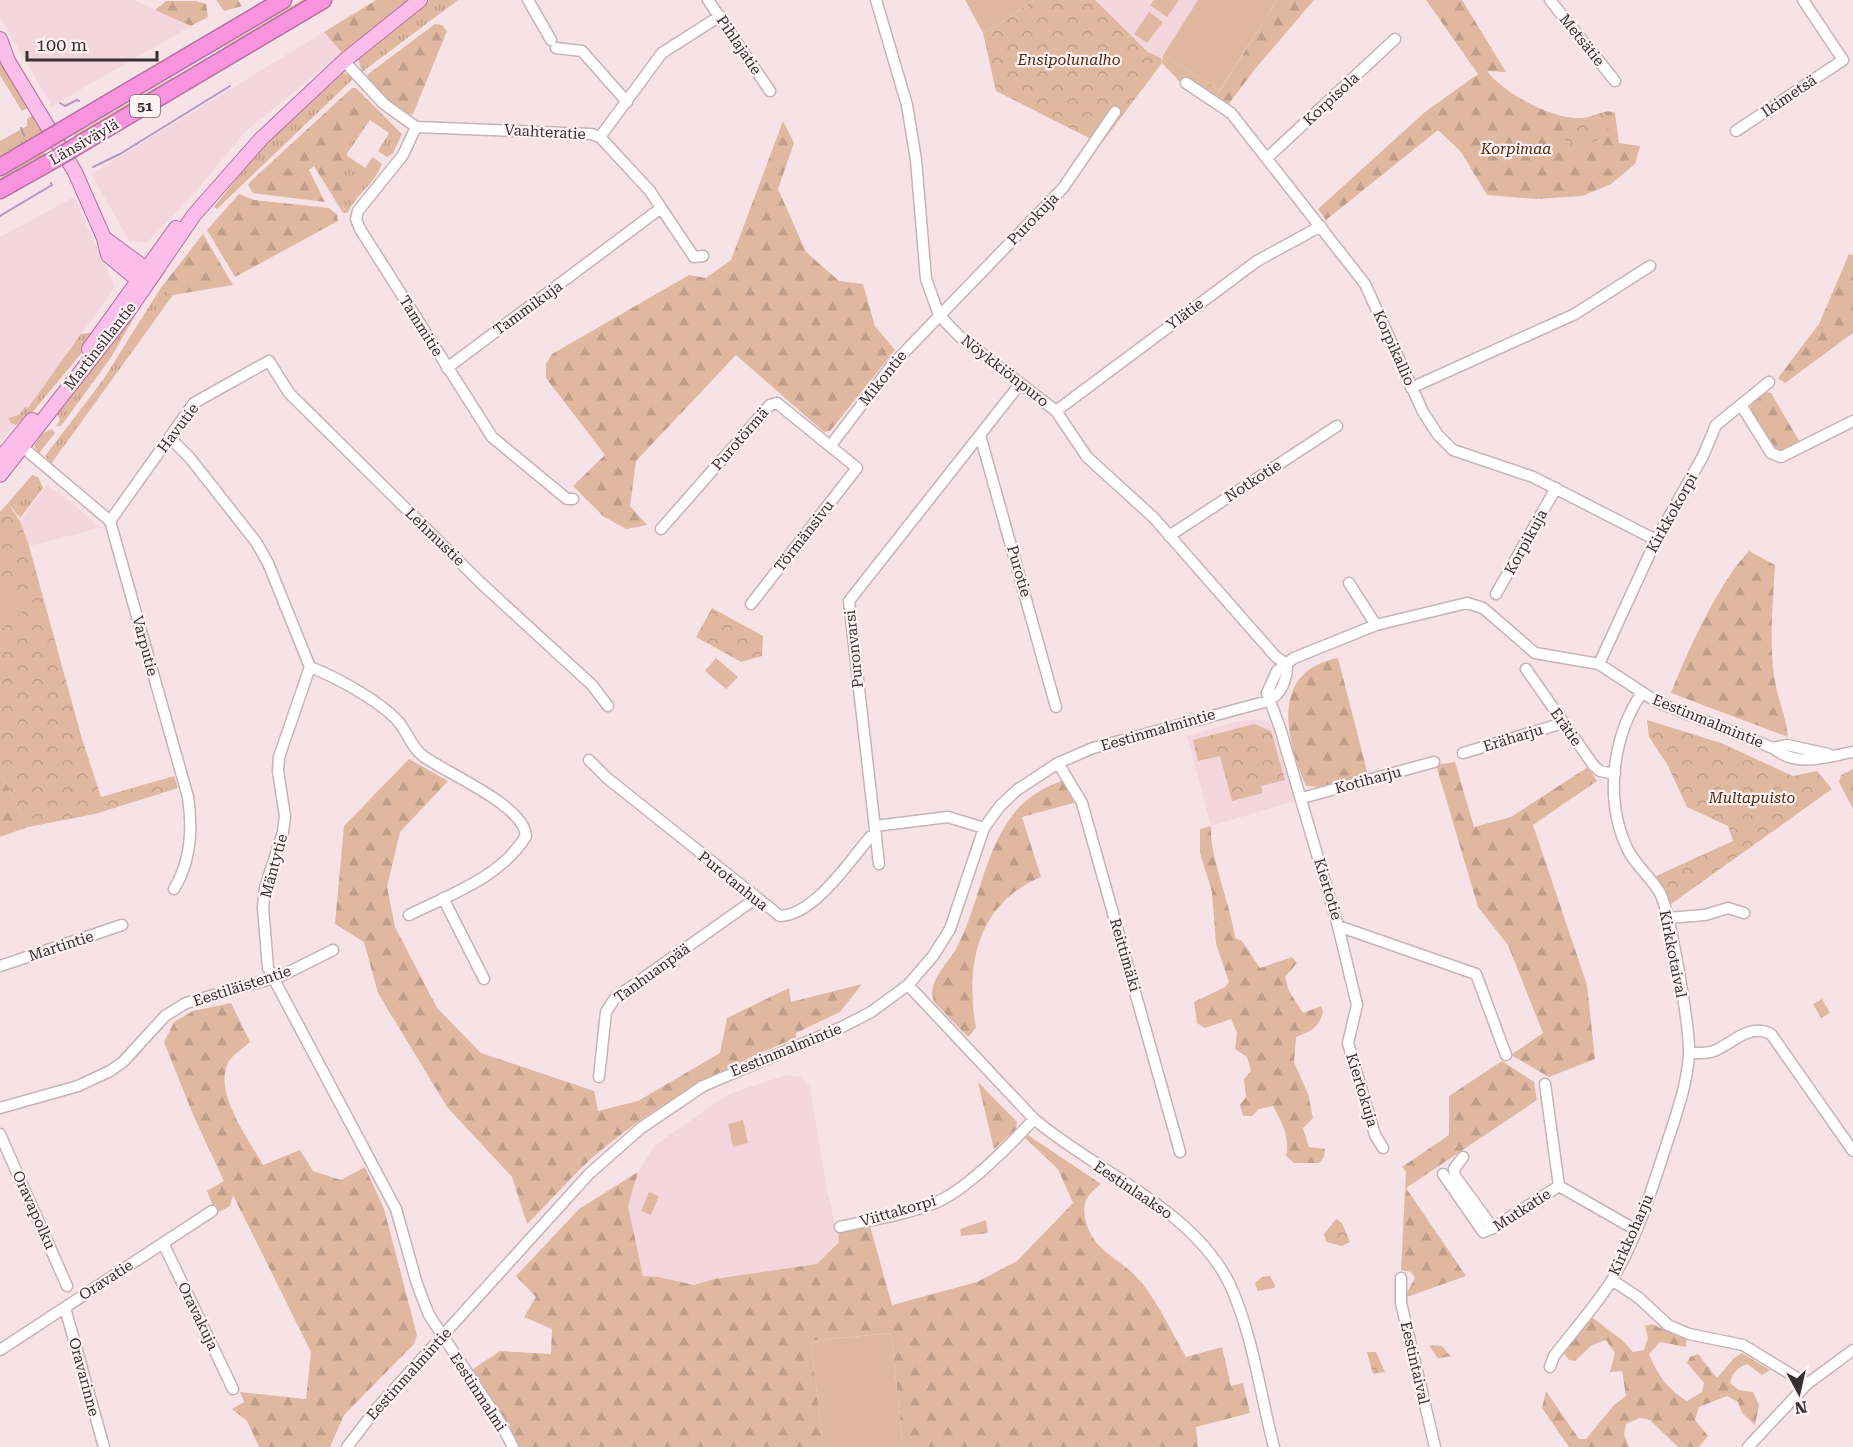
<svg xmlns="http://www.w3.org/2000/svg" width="1853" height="1447" viewBox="0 0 1853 1447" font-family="'Roboto Serif',serif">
  <defs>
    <pattern id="grass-tufts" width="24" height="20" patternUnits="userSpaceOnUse" patternTransform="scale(1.5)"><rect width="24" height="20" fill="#e0b8a0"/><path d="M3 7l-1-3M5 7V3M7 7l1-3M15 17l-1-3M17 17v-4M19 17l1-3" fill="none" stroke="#c19e8a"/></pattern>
    <pattern id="forest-firs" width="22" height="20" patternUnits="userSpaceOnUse" patternTransform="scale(1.5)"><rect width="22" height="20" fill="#e0b8a0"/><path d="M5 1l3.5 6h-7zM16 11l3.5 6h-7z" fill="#c19e8a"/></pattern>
    <pattern id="park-crowns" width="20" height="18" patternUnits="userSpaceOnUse" patternTransform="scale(1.5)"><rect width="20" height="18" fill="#e0b8a0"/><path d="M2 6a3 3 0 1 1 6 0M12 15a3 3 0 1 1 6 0" fill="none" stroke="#c19e8a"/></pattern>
  </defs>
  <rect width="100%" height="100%" fill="#f7e3e7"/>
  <path fill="#f4d7de" d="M0,0H134L191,26L52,106L0,17Z
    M1095,0H1198L1161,58L1148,52Z
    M324,32L342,53L244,133L198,189L148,242H130L91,174Z
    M74,197L114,285L113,290L28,409L19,415L10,417L11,423L15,425L0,442V237Z
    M47,485L70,501L100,528L29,546L20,521Z
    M1257,719L1268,722L1273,727L1295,801L1211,826L1187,736L1235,722Z
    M786,1075L800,1077L810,1087L827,1189L839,1242L817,1264L714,1279L694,1285L659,1277L642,1276L628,1206L638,1172L655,1145L729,1094Z"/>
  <path fill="url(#grass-tufts)" d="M302,0H312L225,50L224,47Z
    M429,0H458L362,72L358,59L360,55Z
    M1163,55L1220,90L1216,97L1183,85L1162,63Z
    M0,61L27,108L22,111L0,75Z
    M342,72L354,78L217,209L214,207L269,139Z
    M172,78H176L77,139L74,135Z
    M365,97L402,134L393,153L387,157L378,151L389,133L370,120L346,155L365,168L373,157L382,164C375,183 358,193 349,210L345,211C333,174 352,133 365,97Z
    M32,116L42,132L0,156V141L27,126V119Z
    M44,152L47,157L0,184V178Z
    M164,267L166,271L164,274L140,307L110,359L61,426H56L60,420L57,414L66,397Z
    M160,289L173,295L51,464L45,456L103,380Z
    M93,332L85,349L25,421L16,425L11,423L8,418L19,415L25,407L28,408L81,334Z
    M52,429L55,433L39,453L34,446L43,433Z
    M32,475L38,477L43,488L20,518L8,503Z"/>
  <path fill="url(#forest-firs)" d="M216,0H238L242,6L224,11Z
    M376,0H410L342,53L324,32Z
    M1277,0H1314L1255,69L1228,105L1216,97Z
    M1426,0H1462L1506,72L1487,71C1504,94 1556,121 1584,118C1595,117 1604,108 1615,113L1619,143L1640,146L1635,164L1611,184L1582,196L1536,199L1487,195L1461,152L1438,130L1326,220L1318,209L1425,112L1478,74Z
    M166,1H196L206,4L208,17L191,26L155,10Z
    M435,24L442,25L447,31L413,114L404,115L372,85L367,75Z
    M352,88H356L365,97C351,138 339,166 344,210H349L347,213H343L314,166L309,170L325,202L253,193L248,185L251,181Z
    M783,121L794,143L778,189L806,252L839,281L863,284L875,326L895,350L830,431L824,432L736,355L636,461L630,506L647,525L626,529L603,516L573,486L605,455L546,378V364L552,354L689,275L706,278L731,260Z
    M239,194L254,200L329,208L337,215L338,221L235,277L207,230Z
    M203,234L233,285L173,295L160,289Z
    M1849,254L1853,255V333L1785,383L1778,378L1819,324Z
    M1766,392L1771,393L1801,444L1784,453L1775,451L1750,415L1751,405Z
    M1749,551L1775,565C1773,605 1768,648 1776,687C1780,704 1786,719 1788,737L1671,693C1687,652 1719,582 1749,551Z
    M1338,658L1368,775L1319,787L1306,786C1285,738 1270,671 1338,658Z
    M409,759L448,781L400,832L387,887L395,927L437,1008L481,1053L594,1091L598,1111L638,1101L720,1053L727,1018L789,988L791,1002L862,984L840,1012L796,1033V1038C727,1065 663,1100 605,1147C577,1169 553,1199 527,1224L512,1177L447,1107L378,993L364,942L335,924L344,826Z
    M1455,762L1474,827L1511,817L1588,767L1597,781L1533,825L1587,985L1595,1059L1549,1077L1511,1055L1543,1033L1508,945L1478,907L1436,765Z
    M1853,769V809L1839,782L1841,775Z
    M0,771L28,827L0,837Z
    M1064,780L1077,802L1022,817L1041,877C977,904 965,965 976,1028L968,1037L935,1003C924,984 949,963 957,947C980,903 983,852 1015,812C1027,797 1046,786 1064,780Z
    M1211,826C1209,856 1231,905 1235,938L1242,941L1260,968L1292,957L1297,963L1285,977L1289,991L1303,1013L1321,1006L1323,1012C1319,1028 1311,1031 1296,1037L1294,1062L1308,1094L1313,1118L1303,1128L1309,1147L1325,1149L1324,1157L1319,1163H1294L1286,1156C1290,1136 1282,1123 1273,1106L1259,1109L1252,1116H1243L1240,1105L1246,1097L1244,1079L1251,1071L1247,1057L1235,1049L1237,1033L1231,1019L1205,1028L1197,1023L1194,1002L1225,987L1229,982L1216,944L1212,892L1200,853V829Z
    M231,1003L250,1042C244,1048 233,1054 229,1061C212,1091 248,1138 263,1165L300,1150L313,1171L341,1180L365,1167L384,1209L417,1335L414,1344L344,1415L330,1447H259L247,1421L232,1409L244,1402L240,1392L306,1399L311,1352L233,1195L230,1206L216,1214L207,1191L224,1181L194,1117L164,1042L174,1022L193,1011Z
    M1502,1061L1534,1082L1537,1100L1406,1188L1466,1276L1404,1298L1415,1278L1411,1272L1401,1270L1406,1172L1402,1167L1449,1135V1096Z
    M978,1082L1017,1122L1016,1129L994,1149Z
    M1028,1135L1101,1184C1088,1195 1082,1200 1085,1218C1093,1254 1121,1257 1141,1282C1159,1304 1172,1333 1186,1357L1222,1347L1231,1386L1243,1383L1250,1413L1196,1427L1198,1447H903L891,1333L811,1341L823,1447H516L470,1371L500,1351L551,1354L552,1329L524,1317L536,1297L516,1276L579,1209L638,1172L628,1206L643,1276L659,1277L694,1285L714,1279L817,1264L839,1242L838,1233L870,1226L892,1305L977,1282L1017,1261L1073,1203L1058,1169L1024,1137Z
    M1589,1315L1622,1340L1633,1352L1644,1350L1648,1338L1645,1326L1652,1324L1686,1340V1347L1660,1342L1649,1354C1657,1374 1668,1390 1687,1401L1702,1392L1704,1383L1687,1363L1690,1357L1698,1354L1717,1378L1734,1358L1742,1353L1770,1370L1762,1375L1747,1364C1737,1368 1733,1372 1730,1383L1739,1390L1753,1392L1759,1405L1755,1425L1742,1413L1738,1402L1727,1396L1699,1407L1695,1420L1708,1436L1699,1447H1678L1650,1420L1640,1418L1626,1424L1624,1434L1629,1447H1569L1542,1408L1546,1391L1579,1439H1586L1614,1405L1626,1396L1622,1371L1610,1372L1615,1353L1606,1340L1592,1345L1575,1361L1569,1360L1563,1353Z"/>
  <path fill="url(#park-crowns)" d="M1034,0H1095L1148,52L1161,58L1162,63L1101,144L996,91L983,33L997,26Z
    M1604,112L1609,123L1608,133L1579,151L1565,139L1566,118H1586Z
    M8,503L20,521L29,546L82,739L101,797L174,776L178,788L95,814L28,827L0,771V512Z
    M712,608L763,636L762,656L741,662L696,637Z
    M1647,720L1721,743L1793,776L1817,771L1832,789L1671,904L1656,876L1733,841L1728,826L1687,807L1667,764L1649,737Z
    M1254,724L1271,731L1285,780L1261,786L1263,793L1232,801L1220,756L1198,761L1193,740Z
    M1822,999L1830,1013L1821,1018L1813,1004Z
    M1336,1219L1342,1223L1350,1242L1342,1246L1326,1242L1324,1234Z
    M986,1220L988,1233L961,1236L960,1229Z
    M1270,1276L1275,1285L1274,1288L1258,1291L1255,1283L1262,1277Z
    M1432,1345L1442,1346L1451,1357L1438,1358L1429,1346Z
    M1367,1352H1376L1385,1372L1373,1374Z"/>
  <path fill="#e0b8a0" d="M965,0H1034L997,26L983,33Z
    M1154,0H1179L1167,17L1150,5Z
    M1198,0H1277L1220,90L1163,55Z
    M1149,12L1163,22L1147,43L1134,34Z
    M0,581L25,609L0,631Z
    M716,658L738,677L726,689L705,671Z
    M743,1120L748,1143L733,1147L728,1124Z
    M649,1192L659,1196L651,1215L641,1211Z
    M891,1333L903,1447H823L811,1341Z"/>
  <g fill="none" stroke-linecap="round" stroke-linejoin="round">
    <path stroke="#b199c0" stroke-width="2" d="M60,103L65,106L77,100L79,101
      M21,128L24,136
      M93,167L120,154L230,86
      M0,216L52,185L51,183"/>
    <g stroke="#c6b3b7" stroke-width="13">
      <path id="minor" d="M528,0L551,40
        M708,0L770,91
        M876,0L907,105L916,160L926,279L939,315L959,336L1056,411L1087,457L1154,518L1276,657L1287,664
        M1550,0L1615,81
        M556,48L582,51L627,102
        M344,61L384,104L416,127L591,134L600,137L662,53L720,16
        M1186,83L1231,113L1365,284L1423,412L1438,435L1453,450L1533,477L1656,540
        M416,127L403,155L358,211L356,219L360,229L492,437L567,499H573
        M1736,131L1843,60L1803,0
        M1267,158L1395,39
        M661,208L694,257L703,256
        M447,368L661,208L650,191L600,137
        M1411,388L1575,314L1650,266
        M1741,405L1771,453L1781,457L1853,421
        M1056,411L1257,261L1321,226
        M980,435L1056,707
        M170,438L190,458L256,542L268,563L310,667L279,757L278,771L285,816L283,832L265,888L263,908L268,968L396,1209L417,1284L429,1315L500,1422L513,1447
        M18,443L110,521L188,797C193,830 191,861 174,889
        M831,445L892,365L1063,188L1115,112
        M110,521L194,403L269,361L289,393L483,585L592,685L608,706
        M661,529L770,405L777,403L857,468L751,604
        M1169,536L1337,426
        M1349,583L1376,625
        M1496,594L1556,488
        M1599,664L1656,540L1703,456L1716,425L1769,382
        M310,667C336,677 376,699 396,719C407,730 410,746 423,756C446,773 524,805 526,836C500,878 451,894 409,915
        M1526,669L1594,766L1600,771L1615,774
        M1773,748L1787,745L1828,754
        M1463,753L1563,723
        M589,760L607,778L780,916C814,915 849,862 870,837L876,834
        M1058,763L1082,803L1180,1152
        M1302,798L1434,762
        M875,826L948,817L984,828
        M879,864L849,601L1020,384
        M443,898L484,979
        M1667,918L1705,915L1728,908L1744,913
        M1338,926L1357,1005L1348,1043L1375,1135L1383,1148
        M0,966L122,925
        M908,985L1034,1119C1095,1171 1194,1209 1230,1285C1253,1335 1260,1394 1274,1447
        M1689,1053C1697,1053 1706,1054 1714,1051C1733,1043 1749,1023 1771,1034L1853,1151
        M1506,1055L1476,974L1338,926L1280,728L1267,693L1277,671L1294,658L1376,625L1467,603L1483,608L1535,653L1599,664L1657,702L1773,748C1797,768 1825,757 1853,752
        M599,1077L606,1012L615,998L755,899
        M1545,1084L1559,1186L1636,1230
        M0,1108L78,1086L110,1071L123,1062L165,1016L186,1003L281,976L333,950
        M0,1134L67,1286
        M1463,1157L1454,1169L1455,1176L1493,1228
        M1443,1174L1483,1232L1493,1228L1559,1186
        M840,1227C871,1220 905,1215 935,1203C966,1190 1011,1144 1034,1119
        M163,1243L233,1389
        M1401,1278V1303L1435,1447
        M1612,1280L1639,1298L1668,1325L1689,1334L1743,1345L1807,1384L1853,1350
        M65,1308L104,1447
        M0,1350L212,1211
        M1550,1367L1554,1356C1573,1331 1595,1307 1612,1280C1637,1238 1651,1192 1666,1146C1676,1115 1687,1086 1689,1054C1690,1029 1671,915 1660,893C1651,877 1636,866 1628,850C1604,801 1612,738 1641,694
        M347,1447L377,1408L589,1174L641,1128L703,1086L842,1027L871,1012L908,985L933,956L950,929L984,828L1000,806L1017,790L1058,763L1093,748L1268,701C1282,694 1287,679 1287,664
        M1748,1447L1807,1384"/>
    </g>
    <g stroke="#b470a2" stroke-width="16">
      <path id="major" d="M0,39L8,61L75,172L104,238L108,255L138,280H145
        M104,238L145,268L148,275
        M89,349L176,228
        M0,459L32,420
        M0,475L129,310L194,215L261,139L344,61L420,0"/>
    </g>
    <g stroke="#b470a2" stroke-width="19">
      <path id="highway" d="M61,131L283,0
        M72,149L323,0
        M0,167L46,140
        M0,190L57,158"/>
    </g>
    <use href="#minor" stroke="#fff" stroke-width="10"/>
    <use href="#major" stroke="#fbbeeb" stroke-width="14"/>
    <use href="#highway" stroke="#f893de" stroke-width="16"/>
    <g stroke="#b470a2" stroke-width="19" stroke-linecap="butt">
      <path id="highway-bridge" d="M46,140L61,131
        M57,158L72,149"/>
    </g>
    <use href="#highway-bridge" stroke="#f893de" stroke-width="16"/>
  </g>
  <g text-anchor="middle" stroke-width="4.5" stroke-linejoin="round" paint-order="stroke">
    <rect fill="#fff2f5" stroke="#736a6c" stroke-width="1.5" x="130" y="95" width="30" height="22" rx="4.5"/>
    <g font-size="14" font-weight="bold" fill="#373032">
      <text x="145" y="111">51</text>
    </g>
    <g font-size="15" fill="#373032" stroke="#fff2f5">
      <text transform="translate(1582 40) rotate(51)" y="5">Metsätie</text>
      <text transform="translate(739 45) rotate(56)" y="5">Pihlajatie</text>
      <text transform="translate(1789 96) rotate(-34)" y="5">Ikimetsä</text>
      <text transform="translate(1331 99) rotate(-43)" y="5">Korpisola</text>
      <text transform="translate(545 132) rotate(3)" y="5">Vaahteratie</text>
      <text transform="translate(84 142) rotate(-30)" y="5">Länsiväylä</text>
      <text transform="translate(1033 219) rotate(-46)" y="5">Purokuja</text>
      <text transform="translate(528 308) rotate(-36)" y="5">Tammikuja</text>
      <text transform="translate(1185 314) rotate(-37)" y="5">Ylätie</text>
      <text transform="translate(421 326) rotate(58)" y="5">Tammitie</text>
      <text transform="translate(100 346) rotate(-52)" y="5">Martinsillantie</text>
      <text transform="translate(1394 348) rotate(66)" y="5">Korpikallio</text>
      <text transform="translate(1005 371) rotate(38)" y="5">Nöykkiönpuro</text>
      <text transform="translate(883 378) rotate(-51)" y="5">Mikontie</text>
      <text transform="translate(178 428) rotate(-53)" y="5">Havutie</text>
      <text transform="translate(740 439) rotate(-49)" y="5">Purotörmä</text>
      <text transform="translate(1253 481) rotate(-33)" y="5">Notkotie</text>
      <text transform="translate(1672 513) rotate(-61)" y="5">Kirkkokorpi</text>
      <text transform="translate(804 536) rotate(-52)" y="5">Törmänsivu</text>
      <text transform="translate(435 537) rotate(44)" y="5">Lehmustie</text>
      <text transform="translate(1526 542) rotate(-61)" y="5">Korpikuja</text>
      <text transform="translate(1019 571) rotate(74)" y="5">Purotie</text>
      <text transform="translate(145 646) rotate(75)" y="5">Varputie</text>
      <text transform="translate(854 649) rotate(-96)" y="5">Puronvarsi</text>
      <text transform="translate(1708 721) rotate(22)" y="5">Eestinmalmintie</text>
      <text transform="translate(1566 727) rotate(55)" y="5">Erätie</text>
      <text transform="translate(1158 730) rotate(-16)" y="5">Eestinmalmintie</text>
      <text transform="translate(1513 738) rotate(-17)" y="5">Eräharju</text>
      <text transform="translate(1368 780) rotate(-15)" y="5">Kotiharju</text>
      <text transform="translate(274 866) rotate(-75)" y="5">Mäntytie</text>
      <text transform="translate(733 881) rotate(39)" y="5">Purotanhua</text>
      <text transform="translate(1328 889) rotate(73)" y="5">Kiertotie</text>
      <text transform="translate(61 946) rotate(-18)" y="5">Martintie</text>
      <text transform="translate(1673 954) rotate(79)" y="5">Kirkkotaival</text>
      <text transform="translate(1125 955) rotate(74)" y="5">Reittimäki</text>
      <text transform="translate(652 973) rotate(-36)" y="5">Tanhuanpää</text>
      <text transform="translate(242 986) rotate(-18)" y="5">Eestiläistentie</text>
      <text transform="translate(786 1050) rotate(-22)" y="5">Eestinmalmintie</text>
      <text transform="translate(1362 1090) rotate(73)" y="5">Kiertokuja</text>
      <text transform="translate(1133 1190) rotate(34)" y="5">Eestinlaakso</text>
      <text transform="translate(34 1210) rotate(66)" y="5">Oravapolku</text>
      <text transform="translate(1522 1210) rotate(-33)" y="5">Mutkatie</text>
      <text transform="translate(898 1211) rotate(-16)" y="5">Viittakorpi</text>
      <text transform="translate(1631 1235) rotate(-66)" y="5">Kirkkoharju</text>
      <text transform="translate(106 1280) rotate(-33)" y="5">Oravatie</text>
      <text transform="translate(198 1316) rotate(64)" y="5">Oravakuja</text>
      <text transform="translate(1415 1363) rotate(77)" y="5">Eestintaival</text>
      <text transform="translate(409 1374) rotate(-48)" y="5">Eestinmalmintie</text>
      <text transform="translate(84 1377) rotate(75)" y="5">Oravarinne</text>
      <text transform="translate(478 1392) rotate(57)" y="5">Eestinmalmi</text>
    </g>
    <g font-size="15" font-style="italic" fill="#51290a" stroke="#fff2f5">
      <text x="1069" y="65">Ensipolunalho</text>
      <text x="1516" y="154">Korpimaa</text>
      <text x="1752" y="803">Multapuisto</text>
    </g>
  </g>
  <g transform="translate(1799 1393) rotate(172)" stroke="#fff2f5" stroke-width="4.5" paint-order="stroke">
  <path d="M0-4.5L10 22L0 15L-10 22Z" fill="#373032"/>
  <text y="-9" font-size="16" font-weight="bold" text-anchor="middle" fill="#373032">N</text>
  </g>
  <path d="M27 51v9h130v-9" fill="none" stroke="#373032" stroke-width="3"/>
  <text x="36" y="51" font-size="18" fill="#373032" stroke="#fff2f5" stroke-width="4.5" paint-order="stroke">100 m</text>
</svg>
